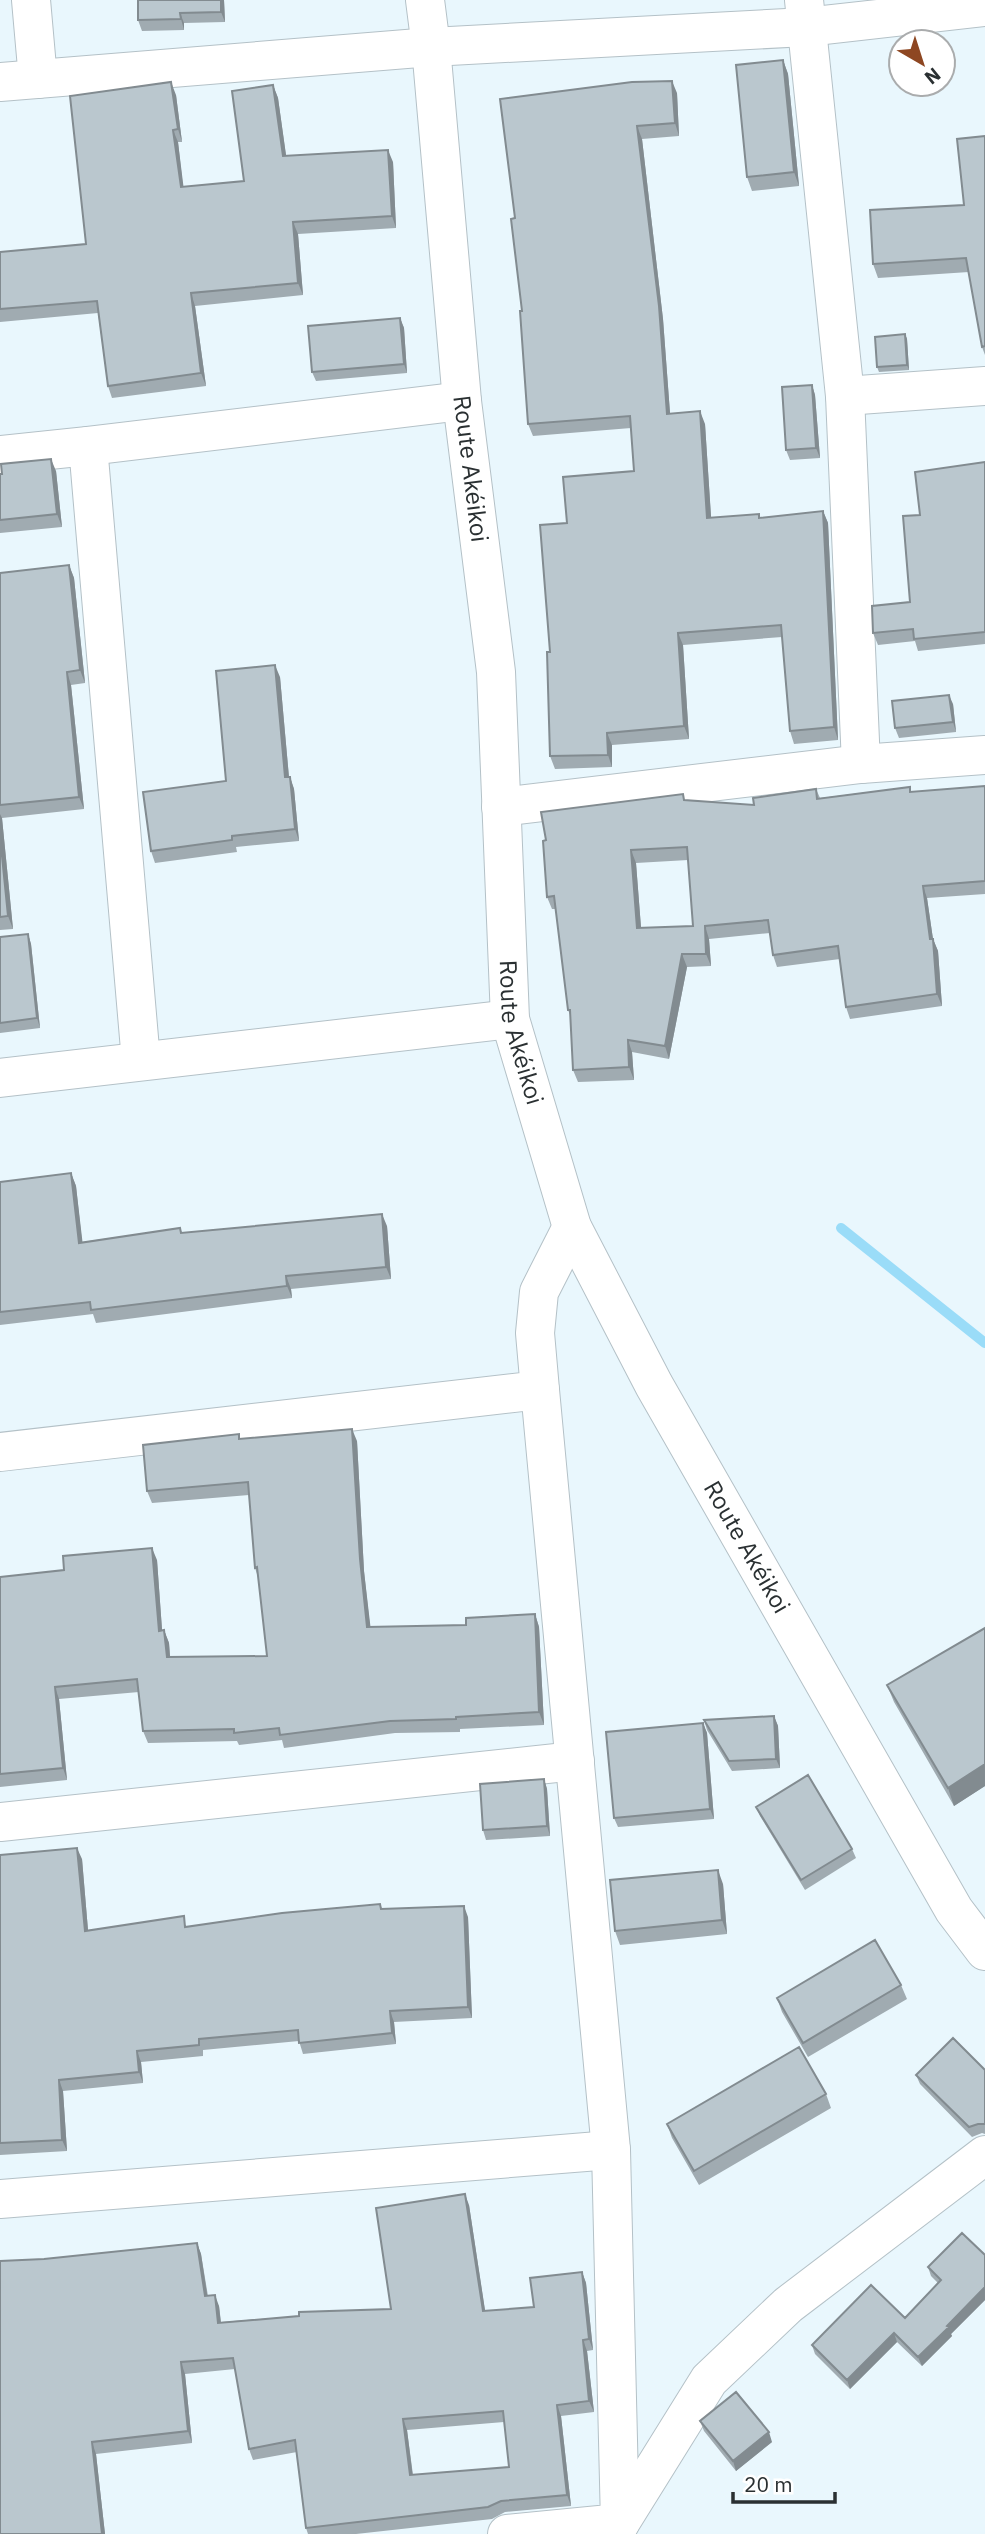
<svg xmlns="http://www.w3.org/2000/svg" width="985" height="2534" viewBox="0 0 985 2534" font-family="'IBM Plex Sans',sans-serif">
  <rect width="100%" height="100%" fill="#e9f7fd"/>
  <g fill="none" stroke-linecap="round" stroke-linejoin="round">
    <path stroke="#9adcf8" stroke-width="10" d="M841,1228L985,1343"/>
    <g stroke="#b4c1c7" stroke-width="40">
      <g id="minor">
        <path d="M31,0L38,79"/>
        <path id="s1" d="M425,0L431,47L462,401L496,672L510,1019L572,1227L654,1385L954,1910L985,1951"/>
        <path d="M804,0L845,396L861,764"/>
        <path d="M0,82L431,47L806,27L985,7"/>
        <path d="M845,396L985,386"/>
        <path d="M88,446L141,1061"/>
        <path d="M0,455L88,446L462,401"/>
        <path d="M501,807L861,764L985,755"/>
        <path d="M0,1078L510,1019"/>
        <path d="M0,1452L540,1390L535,1333L539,1292L572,1227"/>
        <path d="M0,1822L575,1761"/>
        <path d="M0,2199L611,2150"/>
        <path d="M620,2523L709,2380L788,2305L985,2155"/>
        <path d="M507,2534L620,2523L611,2150L540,1390"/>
      </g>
    </g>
    <use href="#minor" stroke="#fff" stroke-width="38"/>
  </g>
  <path fill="#a0abb1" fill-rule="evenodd" d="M224,0L225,22L184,23V30L142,31L138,20Z
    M783,60L788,74L799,186L752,191L747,177Z
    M273,85L278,98L286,156L393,162L396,228L298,234L303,295L195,306L206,386L112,398L108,386L98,313L0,322V252L86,244L176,95L182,142H178L183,187L244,181Z
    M677,93L679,136L642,139L663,319L670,414L705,424L711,518L759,514L760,518L823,511L828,523L838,740L794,744L790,731L782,637L683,645L689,739L612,745V767L555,769L550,756V652L567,523L634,471L631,428L533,436L528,424L522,311L515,218Z
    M985,136V355L982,347L969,272L878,278L873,264L964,205Z
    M400,318L404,328L407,373L316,381L312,372Z
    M905,334L907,339L909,370L879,372L877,367Z
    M812,385L815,395L820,458L790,460L786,450Z
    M985,462V644L918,651L915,641L878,645L873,633L910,602L920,515Z
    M56,471L62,527L0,533V474Z
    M69,565L74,578L85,683L71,685L84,809L2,818L13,929L0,930V573Z
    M280,677L289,777H290L294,789L299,841L236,847L237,852L155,863L151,851L226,781Z
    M953,704L956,732L899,738L895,728Z
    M985,786V894L927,898L933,939L938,951L942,1006L850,1019L846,1007L840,959L777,967L773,955L770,933L709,939L711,966L687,967L669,1059L632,1052L634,1080L578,1082L573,1070L571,1017L568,1010L556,909H552L547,897L546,840L685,800L754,805L816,789L820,798L910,787L911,792ZM688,860L693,926L641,928L636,863Z
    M28,934L31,944L40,1028L0,1033V937Z
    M71,1173L76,1186L82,1242L180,1228L182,1233L387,1226L391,1279L291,1289L292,1298L96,1323L93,1314L0,1325V1182Z
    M240,1439L357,1441L364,1571L370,1627L466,1625L535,1614L539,1627L544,1725L460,1729V1732L395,1733L284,1748L282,1740L239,1745L237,1741L148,1743L143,1731L139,1692L59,1699L67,1780L0,1787V1577L157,1560L162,1630H164L169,1643L170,1657L267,1656L258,1577L255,1568L249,1495L152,1503L147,1491Z
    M985,1628V1786L954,1806L894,1702L887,1685Z
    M774,1716L778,1726L780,1768L732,1771L707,1730L704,1720Z
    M703,1723L707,1733L714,1819L618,1827L614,1818Z
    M544,1779L547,1789L550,1836L486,1840L483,1830Z
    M756,1807L852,1849L856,1858L805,1890L760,1816Z
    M0,1855L82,1859L88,1930L188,1927L380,1904L382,1909L468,1917L472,2018L394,2022L396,2044L303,2054L299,2041L203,2050V2056L141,2062L143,2083L63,2091L67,2151L0,2155Z
    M723,1884L727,1934L620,1945L615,1931Z
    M901,1985L907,1999L808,2057L782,2012L777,1998Z
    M985,2070V2134L982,2133L972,2137L920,2084L916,2075Z
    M826,2094L831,2108L699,2185L672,2138L667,2124Z
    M469,2205L485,2311L534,2307L582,2272L586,2283L593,2350L587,2351L594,2412L561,2416L571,2506L505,2512L492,2519L356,2534H308L306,2528L297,2452L253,2460L249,2449L235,2369L185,2374L192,2443L96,2454L105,2534H0L44,2259L197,2243L201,2254L208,2296L219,2306L221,2322L391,2309ZM504,2422L509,2467L413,2475L407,2430Z
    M985,2255V2300L951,2334L952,2336L922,2366L897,2342L850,2389L815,2354L812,2345L905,2318L938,2283L931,2276L928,2267Z
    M700,2421L772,2442L736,2471L704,2431Z"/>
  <path fill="#828b90" d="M221,0H224L225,22L221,12Z
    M180,13L184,23V30L181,19Z
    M783,60L788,74L799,186L794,172Z
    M672,81L677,93L679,136L675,123Z
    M171,82L176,95L182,142L178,129Z
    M273,85L278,98L288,169L283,156Z
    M637,126L642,139L663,319L671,426L667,414Z
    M173,130L178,142L185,199L181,187Z
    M388,150L393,162L396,228L392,216Z
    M293,222L298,234L303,295L298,283Z
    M191,293L195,306L206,386L201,373Z
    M400,318L404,328L407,373L404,364Z
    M905,334L907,339L909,370L907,365Z
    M812,385L815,395L820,458L816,448Z
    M700,411L705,424L712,531L707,518Z
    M51,459L56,471L62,527L57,514Z
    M823,511L828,523L838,740L834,727Z
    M69,565L74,578L85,683L80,670Z
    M678,633L683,645L689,739L684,726Z
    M275,665L280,677L290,789L285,777Z
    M67,672L71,685L84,809L79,797Z
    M949,695L953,704L956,732L953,722Z
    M607,733L612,745V767L608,755Z
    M290,777L294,789L299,841L295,829Z
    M0,814L2,818L13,929L8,916L0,836Z
    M631,850L636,863L642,940L637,928Z
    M923,886L927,898L934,946L933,939L938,951L942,1006L937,994Z
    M705,926L709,939L711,966L706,954Z
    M28,934L31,944L40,1028L37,1018Z
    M682,954L687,967L669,1059L665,1046Z
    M628,1040L632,1052L634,1080L629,1067Z
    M71,1173L76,1186L84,1255L79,1243Z
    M382,1214L387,1226L391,1279L386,1267Z
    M286,1276L291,1289L292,1298L287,1286Z
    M352,1429L357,1441L364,1571L372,1640L367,1627L360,1559Z
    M152,1548L157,1560L163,1643L159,1631Z
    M535,1614L539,1627L544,1725L539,1712Z
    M164,1630L169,1643L171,1670L167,1657Z
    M55,1687L59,1699L67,1780L63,1768Z
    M774,1716L778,1726L780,1768L776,1759Z
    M703,1723L707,1733L714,1819L710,1809Z
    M985,1764V1786L954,1806L948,1788Z
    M544,1779L547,1789L550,1836L547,1826Z
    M77,1848L82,1859L89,1942L85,1931Z
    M718,1870L723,1884L727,1934L722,1920Z
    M464,1906L468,1917L472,2018L468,2007Z
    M390,2011L394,2022L396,2044L392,2033Z
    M137,2051L141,2062L143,2083L139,2072Z
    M59,2080L63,2091L67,2151L62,2140Z
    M465,2194L469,2205L487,2323L483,2311Z
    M197,2243L201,2254L209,2307L205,2296Z
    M582,2272L586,2283L593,2350L589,2339Z
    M985,2287V2300L951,2334L952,2336L922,2366L918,2357Z
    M215,2295L219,2306L222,2334L218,2323Z
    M894,2333L897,2342L850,2389L847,2380Z
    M583,2340L587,2351L594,2412L589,2401Z
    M181,2362L185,2374L192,2443L188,2431Z
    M557,2405L561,2416L571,2506L567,2495Z
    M403,2419L407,2430L414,2486L410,2475Z
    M769,2432L772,2442L736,2471L733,2461Z
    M92,2442L96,2454L105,2534H102Z"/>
  <path fill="#bac7ce" stroke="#828b90" stroke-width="2" fill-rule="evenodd" d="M138,0H221V12L180,13L181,19L138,20Z
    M783,60L794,172L747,177L736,65Z
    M672,81L675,123L637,126L659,306L667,414L700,411L707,518L759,514V518L823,511L834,727L790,731L781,625L678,633L684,726L607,733L608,755L550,756L547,652H550L540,525L567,523L563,477L634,471L630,416L528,424L520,311H522L511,219L515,218L500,99L632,82Z
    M171,82L178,129L173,130L181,187L244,181L232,91L273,85L283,156L388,150L392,216L293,222L298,283L191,293L201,373L108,386L97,301L0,309V252L86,244L70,96Z
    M985,136V346L982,347L966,258L873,264L870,210L964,205L957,139Z
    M400,318L404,364L312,372L308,326Z
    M905,334L907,365L877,367L875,337Z
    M812,385L816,448L786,450L782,387Z
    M51,459L57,514L0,520V474H2L1,464Z
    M985,462V632L914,639L913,629L873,633L872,606L910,602L903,516L920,515L915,472Z
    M69,565L80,670L67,672L79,797L0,805V573Z
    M275,665L285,777H290L295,829L232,836V840L151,851L143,792L226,781L216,671Z
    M949,695L953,722L895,728L892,701Z
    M985,786V881L923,886L930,939H933L937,994L846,1007L838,946L773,955L768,920L705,926L706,954H682L665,1046L628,1040L629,1067L573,1070L570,1010H568L554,896L547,897L543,841L546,840L541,812L683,794L684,800L754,805L753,798L816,789L817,799L910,787V792ZM687,847L693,926L637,928L631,850Z
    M0,836L8,916L0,917Z
    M28,934L37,1018L0,1023V937Z
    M71,1173L79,1243L180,1228L181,1233L382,1214L386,1267L286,1276L287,1286L91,1310L90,1302L0,1312V1182Z
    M352,1429L360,1559L367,1627L466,1625V1618L535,1614L539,1712L456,1717V1719L390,1721L280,1735L279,1728L234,1733V1729L143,1731L137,1679L55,1687L63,1768L0,1774V1577L64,1570L63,1556L152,1548L159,1631L164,1630L167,1657L267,1656L257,1567L255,1568L248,1482L147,1491L143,1445L239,1434V1439Z
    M985,1628V1764L948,1788L887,1685Z
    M774,1716L776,1759L729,1761L704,1720Z
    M703,1723L710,1809L614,1818L606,1732Z
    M808,1775L852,1849L801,1880L756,1807Z
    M544,1779L547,1826L483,1830L480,1784Z
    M77,1848L85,1931L184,1916L185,1927L282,1913L380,1904L381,1909L464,1906L468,2007L390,2011L392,2033L299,2043L298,2030L199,2039V2045L137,2051L139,2072L59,2080L62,2140L0,2143V1855Z
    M718,1870L722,1920L615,1931L610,1880Z
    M875,1940L901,1985L803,2043L777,1998Z
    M953,2038L985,2070V2124H978L969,2127L916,2075Z
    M799,2047L826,2094L694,2171L667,2124Z
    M465,2194L483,2311L534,2307L530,2278L582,2272L589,2339L583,2340L589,2401L557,2405L567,2495L501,2501L488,2507L306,2528L295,2440L249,2449L233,2358L181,2362L188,2431L92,2442L102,2534H0V2261L44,2259L197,2243L205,2296L215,2295L218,2323L299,2316V2312L391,2309L376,2208ZM503,2411L509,2467L410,2475L403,2419Z
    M962,2233L985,2255V2287L947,2326L949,2327L918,2357L894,2333L847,2380L812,2345L871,2285L905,2318L941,2280L928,2267Z
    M736,2392L769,2432L733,2461L700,2421Z"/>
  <g text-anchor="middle" stroke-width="5" stroke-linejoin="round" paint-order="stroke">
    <g font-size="24" fill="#2a3032" stroke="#fff">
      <text dy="8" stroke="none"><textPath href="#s1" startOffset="471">Route Akéikoi</textPath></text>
      <text dy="8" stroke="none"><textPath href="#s1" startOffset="1038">Route Akéikoi</textPath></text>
      <text dy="8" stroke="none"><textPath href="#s1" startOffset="1605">Route Akéikoi</textPath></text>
    </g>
  </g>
  <g transform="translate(922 63) rotate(141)"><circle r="33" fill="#ffffff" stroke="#aaacad" stroke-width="2"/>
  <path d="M0-5L12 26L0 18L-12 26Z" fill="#8e4722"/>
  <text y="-10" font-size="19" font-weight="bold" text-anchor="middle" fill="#2a3032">N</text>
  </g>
  <path d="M733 2492v10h102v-10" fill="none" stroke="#2a3032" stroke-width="3.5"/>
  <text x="744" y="2492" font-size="21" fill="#2a3032" stroke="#ffffff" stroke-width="5" paint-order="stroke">20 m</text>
</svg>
